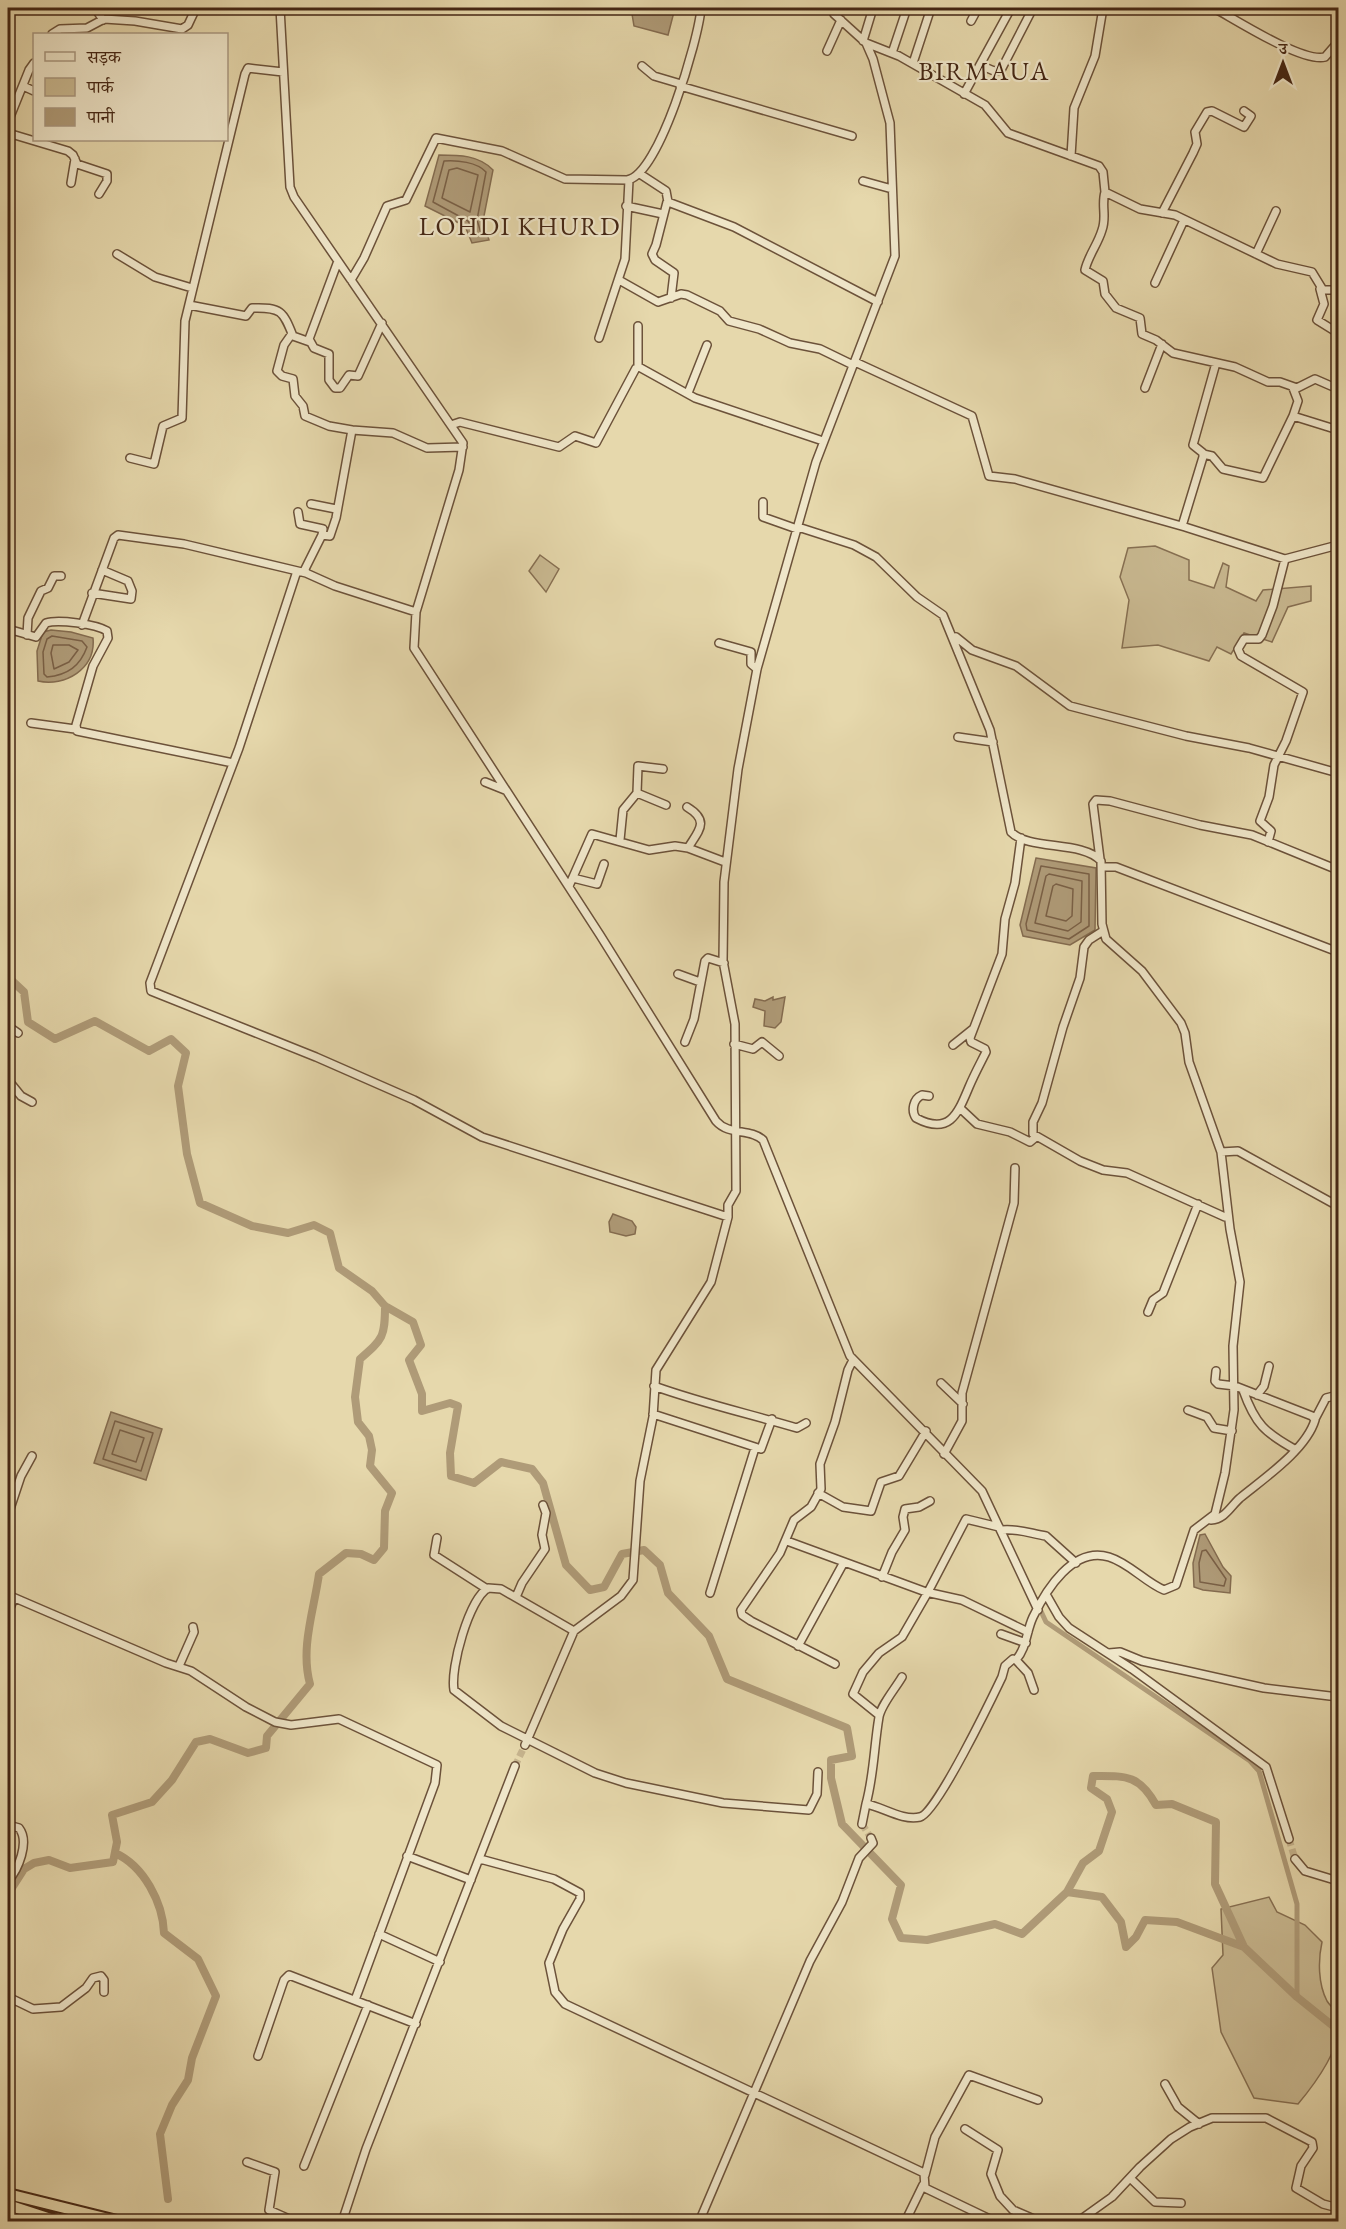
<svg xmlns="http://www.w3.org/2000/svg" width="1346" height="2229" viewBox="0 0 1346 2229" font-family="'EB Garamond','Noto Serif Devanagari',serif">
  <rect width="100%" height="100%" fill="#e6d8ac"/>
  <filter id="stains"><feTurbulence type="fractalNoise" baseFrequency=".00333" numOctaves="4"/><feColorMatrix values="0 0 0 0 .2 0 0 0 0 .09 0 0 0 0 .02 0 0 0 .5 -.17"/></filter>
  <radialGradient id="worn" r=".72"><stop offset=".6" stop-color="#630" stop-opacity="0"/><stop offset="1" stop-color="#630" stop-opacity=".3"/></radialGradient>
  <path fill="#caba92" stroke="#877053" stroke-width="1.5" d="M1155,546L1189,560V580L1214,588L1223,563L1229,566L1226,587L1256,601L1263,590L1311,586V601L1288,607L1272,642L1244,633L1231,654L1217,647L1209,661L1158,645L1122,648L1129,600L1120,577L1128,548Z
    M540,555L559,569L546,592L529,571Z
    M1269,1897L1277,1912L1305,1925L1322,1942C1318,1960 1318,1984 1327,2001C1330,2006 1336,2010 1338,2016C1346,2043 1314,2085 1298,2104L1254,2098L1221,2032L1212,1968L1223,1955L1221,1909Z"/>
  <path fill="#af9b78" stroke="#846c50" stroke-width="1.5" d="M631,8H675L668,35L634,26Z
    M439,155C459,155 479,155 493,170L483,221L489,240L472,243L465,226L425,206Z
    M51,630L71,632L93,638C96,669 65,687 38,681L37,651L43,632Z
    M1036,858L1096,868L1095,930L1070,945L1023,936L1020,925Z
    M773,997V1000L785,997L781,1022L775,1028L764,1026L765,1011L753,1007L755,999L765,1001Z
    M613,1214L632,1221L636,1227L635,1234L626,1236L610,1232L609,1222Z
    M111,1412L162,1429L146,1480L94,1463Z
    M1205,1534L1223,1567L1231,1576L1230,1593L1203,1590L1194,1587L1193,1563L1200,1535Z"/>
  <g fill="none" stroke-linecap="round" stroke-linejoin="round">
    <path stroke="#7a6046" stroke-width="1.5" d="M444,161C457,160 477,162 486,172L477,220L481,233L479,236L475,235L468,221L433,202Z
      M457,168L478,175L470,212L442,198L449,170Z
      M52,636L82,641L87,647C80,666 68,675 47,677L44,674L43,652L47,639Z
      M53,645H69L78,650L69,662L54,669L51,653Z
      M1041,866L1089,874V926L1069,939L1027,930L1026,924Z
      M1049,874L1082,881L1081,922L1068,931L1035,923L1046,876Z
      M1056,884L1073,889L1072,916L1066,921L1046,916L1053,886Z
      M115,1421L153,1433L141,1471L103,1459Z
      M120,1430L144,1438L136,1462L112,1454Z
      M1206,1550L1226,1579L1224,1586L1200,1582L1199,1563L1202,1551Z"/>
    <path stroke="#af9b78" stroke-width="5" d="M1039,1607L1046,1622L1250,1761L1259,1771L1297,1904V1997"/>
    <path stroke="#af9b78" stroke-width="8" d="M8,977L24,992L28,1022L55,1039L95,1021L149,1051L171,1039L186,1053L178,1086L187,1154L200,1203L252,1226L288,1233L314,1225L330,1233L339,1268L372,1291L385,1306L413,1322L421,1345L409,1360L422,1394V1411L450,1403L458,1406L450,1453L451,1476L474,1483L501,1462L532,1469L543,1483L566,1565L590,1590L604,1587L622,1554L644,1550L660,1565L668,1593L709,1636L727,1679L847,1728L852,1756L831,1760V1778L842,1824L901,1885L892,1919L901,1938L927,1940L995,1924L1022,1934L1067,1892L1102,1897L1121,1922L1126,1947L1136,1937L1145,1920L1177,1922L1244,1947L1297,1997L1338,2030
      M115,1853C144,1866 163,1903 164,1933L198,1959L216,1996L192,2058L188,2080L172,2105L160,2134L168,2199
      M1067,1892L1083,1863L1099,1851L1112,1812L1107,1799L1091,1788L1093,1776C1125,1776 1139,1774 1156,1805L1172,1804L1216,1822L1215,1884L1244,1947
      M8,1894L24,1869L34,1863L49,1860L70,1868L113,1862L117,1842L112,1815L152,1802L172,1780L196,1742L210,1739L248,1753L266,1748L267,1736L310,1684C300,1648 314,1610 319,1574L346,1553L361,1554L374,1560L384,1548L385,1511L392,1493L370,1466L372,1450L369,1436L358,1422L355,1397L360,1359C383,1339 385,1337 385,1306"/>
    <path stroke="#c6b48e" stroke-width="7" stroke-dasharray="7 3.5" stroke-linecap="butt" d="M515,1766L525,1745
      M862,1824L871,1838
      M1289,1839L1295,1859"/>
    <g stroke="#6c523a" stroke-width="10">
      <path id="minor" d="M95,8L103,20
        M280,8L290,187L294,197L463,443L459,470L416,612L414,648L600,935L716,1121C729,1136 750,1128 763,1140L850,1356L982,1491L1038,1610
        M1214,8C1236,20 1303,63 1325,57L1338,42
        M971,21L978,8
        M52,34L60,29L87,28L104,19L135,21L182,29L188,25L196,8
        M863,41L873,8
        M866,43L899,56L985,105L1008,133L1099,166L1103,172L1105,192L1140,209L1175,215L1277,264L1312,272L1323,290H1338
        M827,51L841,20
        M892,53L907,8
        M913,63L931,8
        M980,65L994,71L1001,70L1033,8
        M642,66L654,76L681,84
        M23,86L34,91
        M680,86L852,136
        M964,94L1011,8
        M8,122L29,70L34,63
        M8,133L68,151L73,155L77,164L107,174V181L99,194
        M1071,156L1074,108L1095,56L1103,8
        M640,174L666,191L668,202L734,227L878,302
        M863,181L892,189
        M71,183L75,159
        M1105,192C1101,205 1107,217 1102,230C1098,244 1088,256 1085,270L1103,281L1105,294L1116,308L1140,318L1142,334L1156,340L1173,353L1235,367L1268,382H1280L1297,388L1315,379L1338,389
        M667,202L656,245L652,254L655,260L674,273L671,298
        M626,206L663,214
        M1162,213L1193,153L1197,144L1195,132L1207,112L1212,111L1244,127L1251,116L1244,111
        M117,254L155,277L192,288
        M1256,254L1276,211
        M338,261L309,339L314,348L329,354V380L335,388H340L349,375L358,376L382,323
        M351,280L364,258L387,206L406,200L436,138L502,151L565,179L627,180C659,176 699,38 701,8
        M619,280L658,302L681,294L687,295L720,311L729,321L759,329L790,343L820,349L853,365
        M1155,283L1184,220
        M1320,289L1324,304L1317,320L1338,333
        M189,305L246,316L252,308C281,307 283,311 293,336L310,342
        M638,326V367
        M291,335L284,345L277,371L282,376L293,379L295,396L303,406L305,416L329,426L352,430
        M599,338L625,259L629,180
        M855,362L972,416L989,476L1015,479L1185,527L1285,559L1338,545
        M1145,388L1162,344
        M1293,388L1298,401L1293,416
        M688,393L707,345
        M451,425L460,422L559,447L575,436L596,443L636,368L639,367L695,398L823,441
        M1203,454L1212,456L1223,469L1263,478L1293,416L1338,430
        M130,458L154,464L163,426L182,418L185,321L245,74L248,68L283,72
        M763,502V517L797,529
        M311,504L336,509
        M298,512L300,524L323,529L322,535
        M1182,526L1203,457V453L1193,445L1216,363
        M798,527L854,545L876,557L917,597L943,615L990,730L1011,832C1029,851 1082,840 1101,861L1102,924L1106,939L1142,971L1181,1023L1185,1033L1189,1062L1221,1152L1230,1229L1240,1282L1233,1346L1234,1410L1225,1473L1215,1514L1194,1530L1176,1585L1164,1590C1145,1582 1129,1563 1109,1557C1073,1546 1046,1590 1033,1617C1026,1632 1027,1647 1016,1660L1013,1659L1005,1666L1002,1677C992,1698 936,1814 920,1817C902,1821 883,1807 866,1804L862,1824
        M297,571L239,748L150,983L151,991L316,1057L414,1100L482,1137L728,1217
        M306,573L305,569L322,535L330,536L336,518L352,430L393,433L427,448L463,447
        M92,593L131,599L132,591L128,581L102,570
        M82,625L114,538L118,535L184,544L306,573L335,586L416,612
        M8,629L36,637L46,623C58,619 96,624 107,631L108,638L93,666L76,725L77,731L233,763
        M27,635L28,618L41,591L48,588L54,576H61
        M956,637L972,650L1016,666L1070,706L1186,736L1249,748L1338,773
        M719,643L751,652V664L757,669
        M31,723L75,729
        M958,737L993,742
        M485,782L505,790
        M637,793L666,805
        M687,807C710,821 699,830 688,848
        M620,840L623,810L637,793L638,766L663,769
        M1268,842L1271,831L1260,821L1269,797L1274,765L1286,741L1303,692L1241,656L1238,649L1244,639H1259L1262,635L1273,606L1285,559
        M1100,859L1093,804L1096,800L1110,801L1200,825L1252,835L1338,870
        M1103,867H1116L1338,952
        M573,878L597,884L604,864
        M569,886L592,834L649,850L675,846L688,848L725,862
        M1103,931L1089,940L1084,947L1080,978L1063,1027L1042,1103L1033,1122V1134L1080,1161L1103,1170L1127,1173L1225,1217L1228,1216
        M678,974L700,982
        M8,1026L18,1033
        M685,1042L694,1019L705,961L708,958L724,963
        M734,1044L753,1049L762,1042L779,1056
        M953,1045L973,1029
        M8,1080L21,1096L32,1102
        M929,1096L922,1095C913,1099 911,1111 916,1118C950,1136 958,1113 969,1087C974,1075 980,1064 986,1052L985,1049L971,1042L970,1038L1002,954L1005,919L1015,883L1021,838
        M961,1109L977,1124L1010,1132L1030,1142L1036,1137
        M1221,1152L1238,1151L1336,1205
        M1148,1312L1153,1300L1163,1293L1198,1204
        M941,1383L963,1404
        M654,1386C701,1403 750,1414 797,1428L806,1423
        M1243,1390C1255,1424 1265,1433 1296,1450
        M1257,1395L1264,1386L1269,1366
        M1188,1410L1207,1417L1214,1428L1232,1431
        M653,1414L761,1449L772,1419
        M1315,1419L1326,1398L1338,1395
        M944,1454L962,1421V1393L1014,1203L1015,1168
        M818,1493L843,1507L871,1511L881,1482L899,1476L926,1431
        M8,1515L21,1476L32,1456
        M1211,1520C1225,1519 1230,1507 1240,1498C1263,1479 1306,1450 1315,1420L1312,1416L1235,1386L1218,1384L1215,1381L1216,1371
        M1002,1530C1017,1528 1032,1534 1046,1536L1076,1563
        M437,1538L434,1555L487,1589
        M787,1541L926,1592L962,1600L1028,1632
        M882,1577L892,1552L905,1530L903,1517L905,1509L919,1507L930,1501
        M710,1593L755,1448
        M8,1595L166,1663L191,1671L246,1707L275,1722L291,1725L339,1719L437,1765L435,1783L355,2000
        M1047,1596L1059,1617L1069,1628L1132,1669L1266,1767L1289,1839
        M516,1597L522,1583L545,1549L542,1535L546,1513L543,1505
        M8,1613L14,1598
        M574,1631L501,1589L488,1588C469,1599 450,1668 454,1690L501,1726L595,1773L626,1783L723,1803L809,1810L817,1794L818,1772
        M1001,1634L1026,1643
        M798,1646L844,1562
        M1109,1653L1120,1652L1142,1661L1264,1688L1338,1697
        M1016,1660L1028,1673L1034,1690
        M835,1664L751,1621L742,1615L741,1610L780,1553L794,1520L811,1507L821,1489L820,1464L835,1422L848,1370L853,1360
        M179,1666L194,1632L193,1627
        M879,1715L853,1694L863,1672L879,1653L902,1637L928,1592L966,1519L999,1527
        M525,1745L574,1631L621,1596L633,1580L640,1481L653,1417L656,1370L711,1282L728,1217V1205L736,1191L735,1024L723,961L724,882L738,769L757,669L816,462L895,256L890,123L873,59L866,43L834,14L831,8
        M866,1804C874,1775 874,1746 879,1717C881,1705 895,1689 902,1677
        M8,1825L19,1828C30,1842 18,1870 8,1881
        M407,1856L471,1880
        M480,1859L554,1879L580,1893V1899L563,1929L549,1963L555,1992L565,2004L924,2173L925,2188L996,2222
        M1295,1859L1305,1871L1338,1881
        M379,1934L440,1962
        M8,1997L33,2009L61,2007L86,1988L93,1978L101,1976L104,1980V1992
        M258,2056L284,1980L289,1975L416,2024
        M1165,2084L1178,2107L1199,2124
        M965,2129L998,2150L991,2174L1000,2196L1013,2210L1041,2222
        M247,2162L275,2172L269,2210L296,2222
        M304,2166L368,2005
        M925,2175L935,2137L969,2075L1038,2100
        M1130,2178L1155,2202L1181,2203
        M342,2222L366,2149L515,1766
        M699,2222L810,1961L842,1902L859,1858L873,1843L871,1838
        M905,2222L923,2185
        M1077,2222L1112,2197L1140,2167L1171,2139L1190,2127L1212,2118H1266L1312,2142L1313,2148L1301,2166L1296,2188L1323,2204L1338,2208"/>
    </g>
    <g stroke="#442614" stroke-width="14">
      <path id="highway" d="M8,2194L121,2222
        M8,2205L60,2222"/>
    </g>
    <use href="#minor" stroke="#efe6c9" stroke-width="7"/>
    <use href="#highway" stroke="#e6d8ac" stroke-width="10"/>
  </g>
  <g text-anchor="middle" stroke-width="4.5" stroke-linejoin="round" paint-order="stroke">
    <g font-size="26" letter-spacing="1.5" fill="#442614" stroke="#efe6c9">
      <text x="984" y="80">BIRMAUA</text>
      <text x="520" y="235">LOHDI KHURD</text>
    </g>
  </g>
  <rect width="1346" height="2229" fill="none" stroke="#e6d8ac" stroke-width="30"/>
  <rect x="9" y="9" width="1328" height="2211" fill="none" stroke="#442614" stroke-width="3"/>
  <rect x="15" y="15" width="1316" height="2199" fill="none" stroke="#442614" stroke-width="1.5"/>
  <rect x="33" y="33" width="195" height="108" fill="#efe6c9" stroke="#ab9981" stroke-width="1.5"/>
  <rect x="45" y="52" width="30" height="9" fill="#efe6c9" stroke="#ab9981" stroke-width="1.5"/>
  <text x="87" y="63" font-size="18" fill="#442614">सड़क</text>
  <rect x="45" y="78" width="30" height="18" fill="#caba92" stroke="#ab9981" stroke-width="1.5"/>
  <text x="87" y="93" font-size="18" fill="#442614">पार्क</text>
  <rect x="45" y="108" width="30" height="18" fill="#af9b78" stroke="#ab9981" stroke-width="1.5"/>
  <text x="87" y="123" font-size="18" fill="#442614">पानी</text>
  <g transform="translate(1283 63)" stroke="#efe6c9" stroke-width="4.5" paint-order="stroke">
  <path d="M0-4.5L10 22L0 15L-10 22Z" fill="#442614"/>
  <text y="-9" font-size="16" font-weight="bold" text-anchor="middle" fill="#442614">उ</text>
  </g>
  <rect width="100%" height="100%" filter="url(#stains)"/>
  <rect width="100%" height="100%" fill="url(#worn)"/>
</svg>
